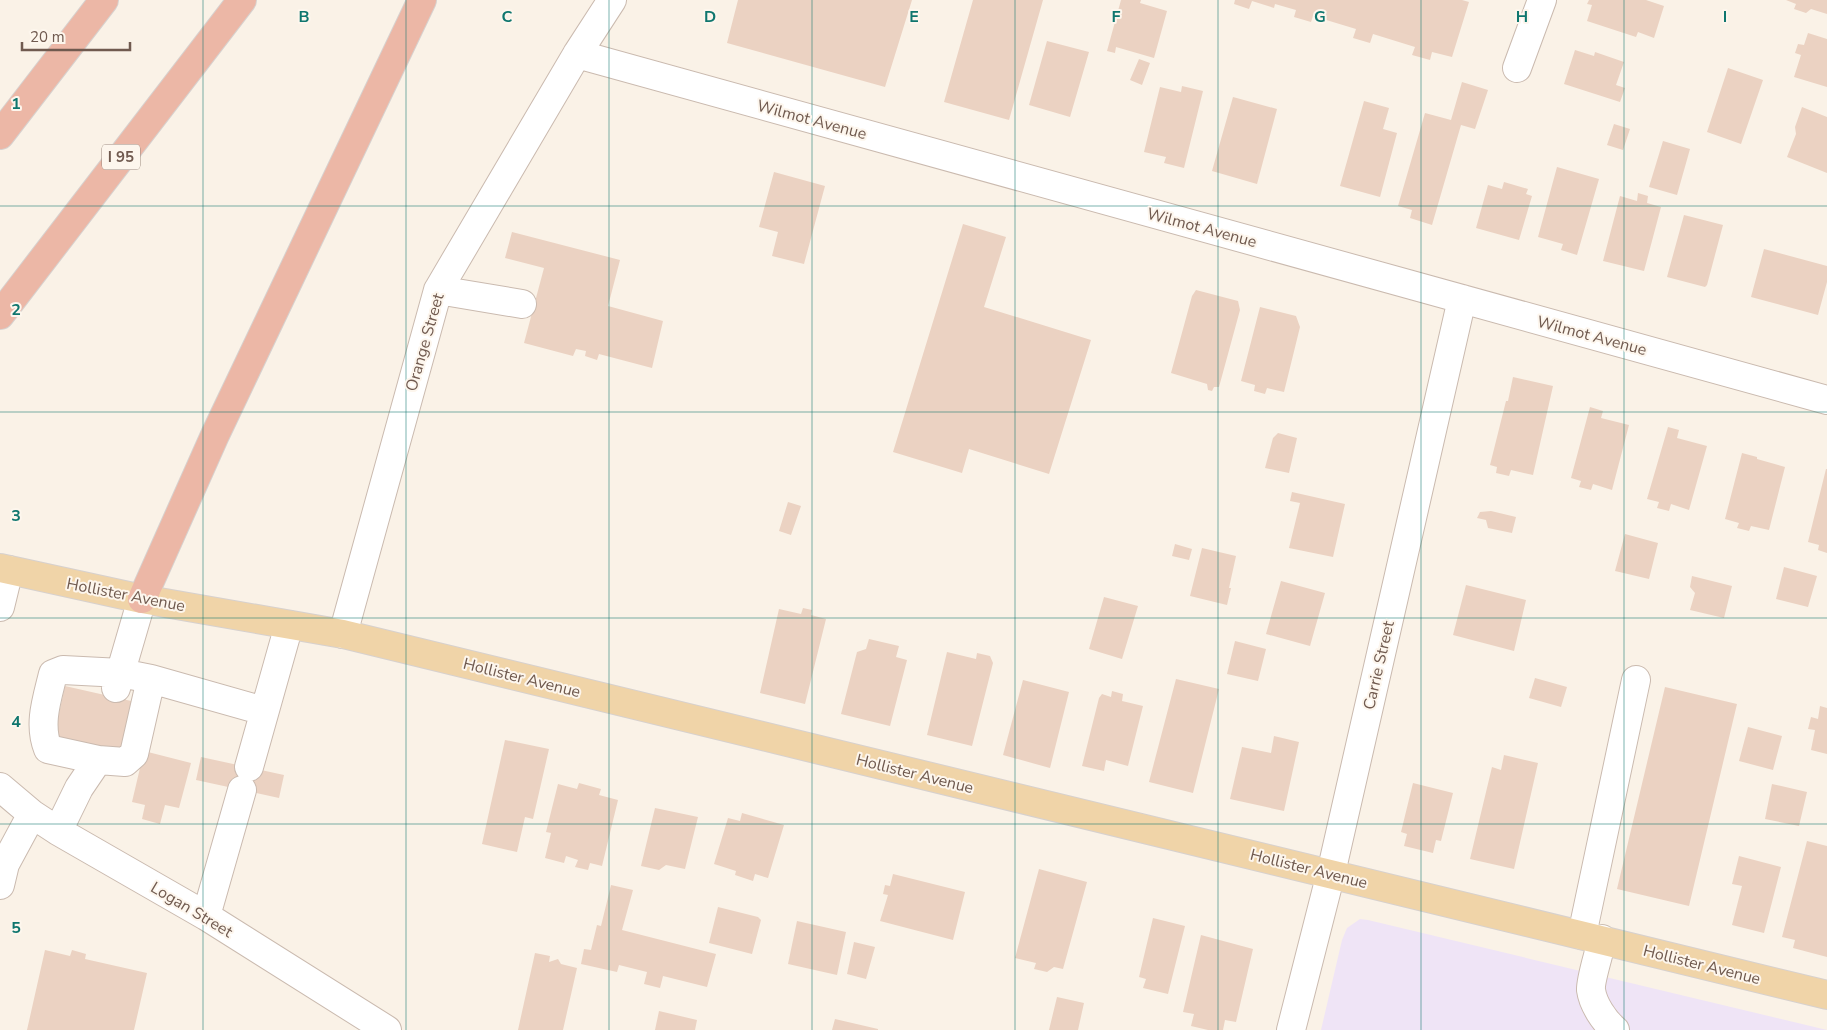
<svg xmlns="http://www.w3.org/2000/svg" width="1827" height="1030" viewBox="0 0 1827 1030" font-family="'Nunito Sans',sans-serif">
  <rect width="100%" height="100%" fill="#faf2e7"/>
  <path fill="#efe4f6" d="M1360,919L1368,920L1827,1030H1321L1342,940L1347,928Z"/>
  <path fill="#ebd2c2" d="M738,0H912L885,87L727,43Z
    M973,0H1043L1009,120L944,102Z
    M1121,0H1141L1140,3L1167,11L1154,58L1116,47L1115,53L1107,51Z
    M1235,0H1462L1469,2L1452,57L1432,52L1430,60L1412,55L1415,47L1373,34L1370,43L1353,38L1356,29L1313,16L1311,22L1294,17L1296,10L1275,4L1274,8L1252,1L1249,9L1234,4Z
    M1589,0H1646L1664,6L1654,38L1638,32L1636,37L1587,21L1592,5L1587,4Z
    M1786,0H1827V14L1811,9L1806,13L1794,9L1796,4Z
    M1808,33L1827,39V87L1794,77L1801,55L1795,53L1798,44L1804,45Z
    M1047,41L1089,52L1070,117L1029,105Z
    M1575,50L1594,56L1595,52L1624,62L1616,85L1625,88L1620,102L1564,84Z
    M1139,59L1150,63L1142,85L1130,80Z
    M1728,68L1763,80L1741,144L1707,132Z
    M1462,82L1488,90L1475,129L1461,125L1432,225L1410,218L1412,210L1398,206L1425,113L1451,120Z
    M1182,86L1203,91L1184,168L1164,163L1166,157L1144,152L1160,87L1181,92Z
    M1233,97L1277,109L1257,184L1212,171Z
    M1364,101L1389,108L1383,129L1397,133L1380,197L1340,186Z
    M1802,107L1827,117V173L1787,157L1796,134L1795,127Z
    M1614,124L1630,129L1623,150L1607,145Z
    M1663,141L1690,149L1677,195L1649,187Z
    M1557,167L1599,179L1577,255L1561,250L1563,244L1538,237Z
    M774,172L825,186L804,264L772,256L778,232L759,227Z
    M1504,182L1528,189L1526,194L1532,196L1519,240L1476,228L1488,185L1502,189Z
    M1638,193L1648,196L1647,203L1661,207L1644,271L1603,261L1620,196L1637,201Z
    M1684,215L1723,225L1707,285L1705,287L1667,277Z
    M963,224L1006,237L984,307L1091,340L1049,474L969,449L962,473L893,452Z
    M512,232L620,260L608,306L663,321L652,368L599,354L597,360L585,356L586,351L576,349L573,356L524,343L544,268L505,258Z
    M1764,249L1827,266V282L1818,315L1751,297Z
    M1196,290L1238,301L1240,310L1219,387H1214L1212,391L1208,390L1207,384L1171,373L1192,296Z
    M1260,307L1296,316L1300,327L1284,392L1267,388L1265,394L1254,391L1255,385L1241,381Z
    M1513,377L1553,386L1533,475L1511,470L1509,476L1496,473L1497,467L1490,465L1506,401H1508Z
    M1590,407L1603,411L1601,418L1629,425L1612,490L1593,484L1591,490L1579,487L1581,481L1571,478Z
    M1668,427L1679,430L1677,438L1707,446L1689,510L1671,504L1669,511L1657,508L1659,502L1647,499Z
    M1278,433L1297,438L1289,473L1265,468L1273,438Z
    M1742,453L1757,457V459L1785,467L1769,530L1751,526L1749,531L1737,528L1739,523L1725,519Z
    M1826,469H1827V553L1818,550L1819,545L1808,542Z
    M1292,492L1345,504L1333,557L1289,548L1300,503L1290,501Z
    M788,502L801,506L791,535L779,531Z
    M1491,511L1516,517L1512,533L1488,528L1486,520L1477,518L1480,512Z
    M1625,534L1658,543L1649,579L1615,571Z
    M1175,544L1192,549L1189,560L1172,556Z
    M1202,548L1236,556L1229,588H1231L1227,605L1190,596Z
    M1784,567L1817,576L1808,607L1776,599Z
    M1692,576L1732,586L1724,618L1690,610L1695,593L1690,587Z
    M1281,581L1325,593L1310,646L1266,634Z
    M1466,585L1526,600L1514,651L1453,635Z
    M1104,597L1138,606L1122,659L1089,649Z
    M803,608L812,610L811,615L826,619L805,704L760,693L779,609L801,614Z
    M869,639L899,646L896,657L907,660L890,726L841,714L857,652L866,649Z
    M1235,641L1266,649L1258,681L1227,674Z
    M947,652L976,659L977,653L990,656L993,663L972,746L927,735Z
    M1535,678L1567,687L1561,707L1529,698Z
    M1176,679L1219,689L1193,793L1149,782Z
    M1023,680L1069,692L1050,768L1003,755Z
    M65,686L140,703L129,752L54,736Z
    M1665,687L1737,704L1689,906L1617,889Z
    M1112,691L1123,694L1122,701L1143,706L1128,766L1106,760L1104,771L1082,766L1099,698L1102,694L1111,697Z
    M1820,706L1827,708V754L1811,750L1815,730L1808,729L1811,717L1818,719Z
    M1748,727L1782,736L1773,770L1739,761Z
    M1274,736L1299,742L1284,811L1230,799L1242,747L1271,753Z
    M505,740L549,749L533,819L525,817L517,852L482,844Z
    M144,751L191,763L179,808L165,805L160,824L142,819L145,805L132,802Z
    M1504,755L1538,763L1514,869L1470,859L1492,767L1501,770Z
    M201,757L284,775L279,798L196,780Z
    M579,783L601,789L599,795L618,800L602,866L590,863L588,870L575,867L578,860L566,856L564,863L545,858L551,833L546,832L558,784L577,789Z
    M1413,783L1453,793L1441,841L1436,840L1433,853L1404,846L1407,834L1401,832Z
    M1772,784L1807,792L1799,826L1765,819Z
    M655,808L698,817L685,869L666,865L659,870L641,866Z
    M742,813L784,825L768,878L755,874L753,881L735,875L736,871L714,864L728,818L740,821Z
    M1807,841L1827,846V957L1793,948L1795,940L1782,937Z
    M1739,856L1781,867L1764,933L1732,925L1742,886L1732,884Z
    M1039,869L1087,882L1063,969L1054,967L1047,972L1034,969L1036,963L1015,958Z
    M893,874L965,892L953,940L880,921L888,895L883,894L885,885L890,886Z
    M611,885L633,890L622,930L716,954L707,987L663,976L660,988L644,984L647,972L619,965L617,972L581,964L584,949L591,950L597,925L601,926Z
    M718,907L758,917L761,920L752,954L709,943Z
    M1153,918L1185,926L1168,994L1143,988L1146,979L1139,977Z
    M797,921L846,932L837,975L788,964Z
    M1201,935L1253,949L1236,1022L1225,1020L1223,1030H1208L1191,1026L1194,1014L1183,1012Z
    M854,942L875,947L866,979L847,974Z
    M45,950L70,956L72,950L86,954L85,959L147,973L134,1030H27Z
    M535,953L550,956L549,962L558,959L561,964L577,968L563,1030H518Z
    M1057,997L1084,1003L1078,1030H1049Z
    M659,1011L697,1020L695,1030H655Z
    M835,1019L878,1029V1030H832Z"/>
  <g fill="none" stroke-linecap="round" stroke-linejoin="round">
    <g stroke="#cabaaf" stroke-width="30">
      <path id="minor" d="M577,54L1827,400
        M1517,68L1542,0
        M438,290L522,304
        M0,607L9,570
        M343,634L438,290L577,54L612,0
        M63,670L121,673L151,679L134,754L125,762L98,760L48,749C38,724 47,699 53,674Z
        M151,679L264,711
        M116,688L142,599
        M249,767L289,625
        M0,787L32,814L58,831L206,916L387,1030
        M58,831L79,788L98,760
        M0,885L5,864L32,814
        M206,916L242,790
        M1582,935L1636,680
        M1602,939C1600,951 1590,980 1591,990C1593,1004 1604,1021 1615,1030
        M1291,1030L1331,873L1462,299"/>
    </g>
    <g stroke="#d7d1ce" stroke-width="30">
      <path id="major" d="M0,568L142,599L343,634L1827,995"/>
    </g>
    <g stroke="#d7d1ce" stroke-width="30">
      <path id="highway" d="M0,135L104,0
        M0,315L242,0
        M142,599L215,435L422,0"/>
    </g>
    <use href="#minor" stroke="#fff" stroke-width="28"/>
    <use href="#major" stroke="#f0d4a8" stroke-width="28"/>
    <use href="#highway" stroke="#ecb7a6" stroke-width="28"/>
  </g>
  <path fill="none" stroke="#0f766e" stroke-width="1" stroke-opacity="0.55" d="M203,0V1030M406,0V1030M609,0V1030M812,0V1030M1015,0V1030M1218,0V1030M1421,0V1030M1624,0V1030M0,206H1827M0,412H1827M0,618H1827M0,824H1827"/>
  <g text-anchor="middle" stroke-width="4" stroke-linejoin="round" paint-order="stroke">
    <rect fill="#fdf6ed" stroke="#9a897e" stroke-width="1" x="102" y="144.5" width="38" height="25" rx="4"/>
    <g font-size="15" font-weight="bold" fill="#705a4f">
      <text x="121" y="162">I 95</text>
    </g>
    <g font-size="16" fill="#705a4f" stroke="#fdf6ed">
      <text transform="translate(812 119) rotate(15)" y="6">Wilmot Avenue</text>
      <text transform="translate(1202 227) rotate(15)" y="6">Wilmot Avenue</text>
      <text transform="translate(1592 335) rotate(15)" y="6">Wilmot Avenue</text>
      <text transform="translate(424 342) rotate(-74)" y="6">Orange Street</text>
      <text transform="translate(126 594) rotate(11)" y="6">Hollister Avenue</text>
      <text transform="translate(1378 665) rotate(-77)" y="6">Carrie Street</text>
      <text transform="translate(522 677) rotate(14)" y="6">Hollister Avenue</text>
      <text transform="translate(915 773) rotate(14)" y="6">Hollister Avenue</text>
      <text transform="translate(1309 868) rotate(14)" y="6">Hollister Avenue</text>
      <text transform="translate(192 909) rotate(31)" y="6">Logan Street</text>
      <text transform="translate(1702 964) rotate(14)" y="6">Hollister Avenue</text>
    </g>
  </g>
  <g font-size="16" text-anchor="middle" font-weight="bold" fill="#0f766e" stroke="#fdf6ed" stroke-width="4" stroke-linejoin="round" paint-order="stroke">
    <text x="304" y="22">B</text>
    <text x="507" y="22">C</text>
    <text x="710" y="22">D</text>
    <text x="914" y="22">E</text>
    <text x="1116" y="22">F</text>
    <text x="1320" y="22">G</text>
    <text x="1522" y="22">H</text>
    <text x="1725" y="22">I</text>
    <text x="16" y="109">1</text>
    <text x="16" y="315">2</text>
    <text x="16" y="521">3</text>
    <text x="16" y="727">4</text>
    <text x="16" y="933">5</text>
  </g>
  <path d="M22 42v8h108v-8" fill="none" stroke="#705a4f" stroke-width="2.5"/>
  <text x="30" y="42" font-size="15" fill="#705a4f" stroke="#fdf6ed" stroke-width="4" paint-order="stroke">20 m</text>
</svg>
